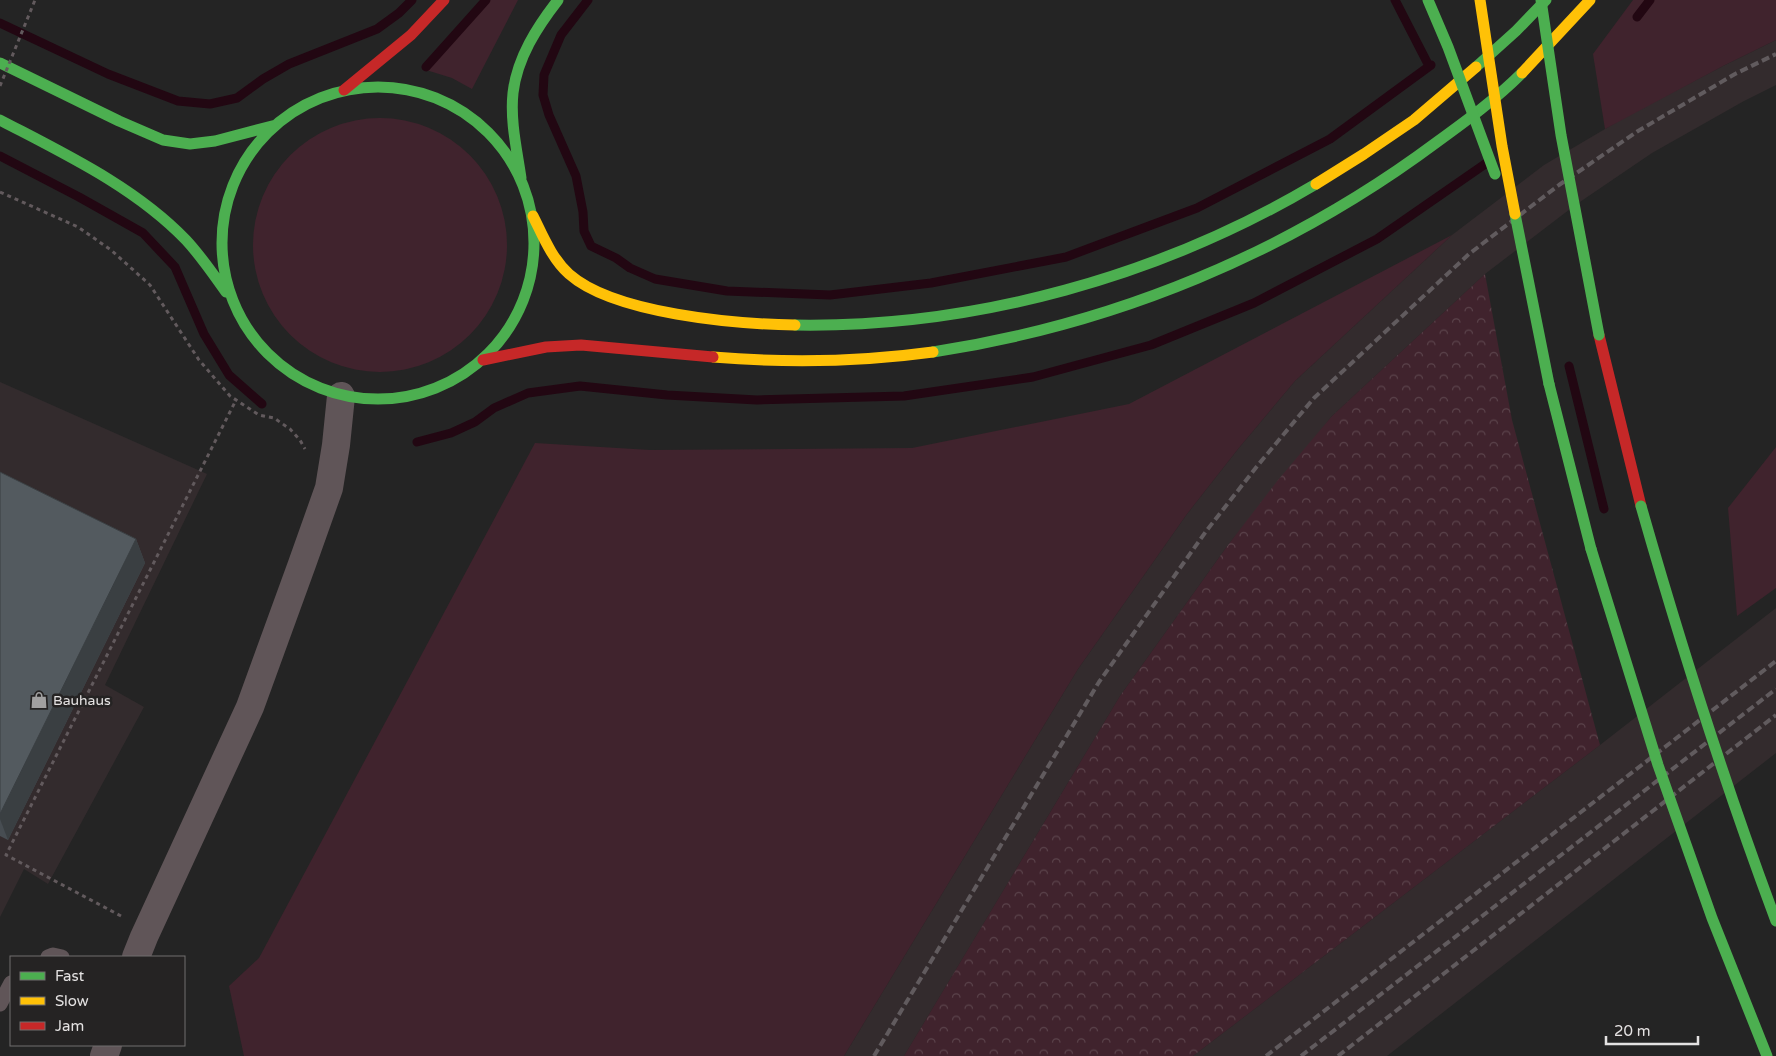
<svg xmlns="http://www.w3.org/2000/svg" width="1776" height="1056" viewBox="0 0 1776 1056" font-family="'Varela Round',sans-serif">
  <defs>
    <pattern id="forest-crowns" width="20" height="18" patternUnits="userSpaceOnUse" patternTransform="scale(1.25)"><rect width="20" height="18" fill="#40232d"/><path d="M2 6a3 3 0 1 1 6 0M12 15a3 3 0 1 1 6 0" fill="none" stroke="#5b434b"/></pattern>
  </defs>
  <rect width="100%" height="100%" fill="#242424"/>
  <path fill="#332b2d" d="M1776,40V85L1744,101L1652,153L1574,206L1485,274L1332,416L1228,545L1120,696L904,1056H844L1078,669L1187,514L1238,449L1295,381L1452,235L1544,165L1627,116L1723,66Z
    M0,382L207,474L105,685L144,707L48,884L24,869L0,917Z
    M1776,608V753L1387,1056H1193L1600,745Z"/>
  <path fill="#40232d" d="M488,0H518L472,89L452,78L423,69Z
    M1633,0H1776V40L1723,66L1605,129L1593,54Z
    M253 245a127 127 0 1 1 254 0a127 127 0 1 1-254 0Z
    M1452,235L1295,381L1238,449L1187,514L1078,669L844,1056H244L229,986L259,958L535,443L650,450L912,448L1129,404Z
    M1776,447V588L1737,616L1728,508Z"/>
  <path fill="url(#forest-crowns)" d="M1485,274L1512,420L1600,745L1193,1056H904L1120,696L1228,545L1278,480L1332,416Z"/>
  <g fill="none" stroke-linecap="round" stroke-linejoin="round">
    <path stroke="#220712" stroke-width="9" d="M588,0L561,35L544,75L543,95L549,115L576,176L583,212L584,231L591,246L616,258L630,268L655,279L727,291L830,295L931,283L1066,257L1197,208L1330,139L1431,65
      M1395,0L1429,66
      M1637,17L1650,0
      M0,23L108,74L178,101L210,104L237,98L263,79L289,64L377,29L399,13L412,0
      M426,67L486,0
      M0,156L79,197L143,233L175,267L204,334L229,375L262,404
      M1569,366L1604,509
      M417,442L451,433L475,422L494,408L528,393L580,386L667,395L757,400L904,396L1033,377L1151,345L1254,303L1377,239L1488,162"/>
    <path stroke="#625a5d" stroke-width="3" stroke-dasharray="4 4" stroke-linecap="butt" d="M0,192L78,227L111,250L150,285L199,360L230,396L259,415L274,418L290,429L300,440L305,449
      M121,916L6,855L236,400"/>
    <path stroke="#605558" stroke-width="15" d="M48,957L53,955L62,957
      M0,1004L11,983"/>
    <path stroke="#605558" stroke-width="28" d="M136,957L144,937L250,707L302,564L329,488L336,445L341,396
      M104,1056L108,1045"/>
    <path stroke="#4caf50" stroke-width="11" d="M0,63L119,121L163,140L190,144L215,141L276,125
      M1476,67L1516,31L1546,0
      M222 243a156 156 0 1 1 312 0a156 156 0 1 1-312 0Z
      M0,120C65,154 135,187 186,240C201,256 213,274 226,292
      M521,178C517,150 510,121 513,93C517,58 537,27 558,0
      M795,325C976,328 1161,276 1316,184
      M933,352C1116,324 1288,253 1437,142C1466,121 1496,99 1522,73
      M1549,384L1591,549"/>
    <path stroke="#ffc107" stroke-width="11" d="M1522,73L1590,0
      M1316,184L1364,154L1414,120L1476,67
      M533,216C543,236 552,259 569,274C614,314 736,324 795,325
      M713,357C786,363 860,362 933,352"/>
    <path stroke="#c62828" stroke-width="11" d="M344,90L411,35L444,0
      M1599,335L1641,506
      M483,360L546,347L581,345L713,357"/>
    <path stroke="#615b5e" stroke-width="4" stroke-dasharray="8 4" stroke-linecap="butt" d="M874,1056L1099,682L1207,530L1258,465L1314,398L1469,254L1559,185L1638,131L1735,74L1776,54
      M1266,1056L1776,661
      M1301,1056L1776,689
      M1338,1056L1776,715"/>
    <path stroke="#625a5d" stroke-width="3" stroke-dasharray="4 4" stroke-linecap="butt" d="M0,86L35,0"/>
    <path stroke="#4caf50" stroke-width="11" d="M1428,0L1448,47L1495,174
      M1541,0L1561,135L1599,335
      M1515,214L1549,384
      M1641,506C1681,646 1725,785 1776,921
      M1591,549L1658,765L1712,918L1767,1056"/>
    <path stroke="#ffc107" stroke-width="11" d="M1480,0L1502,146L1515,214"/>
  </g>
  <path fill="#474d52" d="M0,472L136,539L145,563L8,840L0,836Z"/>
  <path fill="#3a3f42" d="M136,539L145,563L8,840L0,819V814Z"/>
  <path fill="#535a5f" stroke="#3a3f42" d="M0,472L136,539L0,814Z"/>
  <defs>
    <g id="shop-bare" transform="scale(1.35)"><path d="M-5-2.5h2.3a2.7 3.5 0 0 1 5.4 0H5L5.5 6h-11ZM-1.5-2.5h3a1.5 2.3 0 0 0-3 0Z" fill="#a1a0a0" stroke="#252323" stroke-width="2.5" paint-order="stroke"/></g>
  </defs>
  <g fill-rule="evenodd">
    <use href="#shop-bare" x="39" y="700"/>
  </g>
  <g text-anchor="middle" stroke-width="5" stroke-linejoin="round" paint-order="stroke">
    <g font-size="14" fill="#e4e2e2" stroke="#252323" text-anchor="start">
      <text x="53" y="705">Bauhaus</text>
    </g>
  </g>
  <rect x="10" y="956" width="175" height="90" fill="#252323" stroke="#716f6f"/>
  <rect x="20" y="972" width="25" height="8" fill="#4caf50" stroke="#716f6f"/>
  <text x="55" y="981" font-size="15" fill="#e4e2e2">Fast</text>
  <rect x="20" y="997" width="25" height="8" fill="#ffc107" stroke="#716f6f"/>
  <text x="55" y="1006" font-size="15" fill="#e4e2e2">Slow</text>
  <rect x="20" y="1022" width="25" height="8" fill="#c62828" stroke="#716f6f"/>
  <text x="55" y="1031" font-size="15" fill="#e4e2e2">Jam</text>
  <path d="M1606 1036v8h92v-8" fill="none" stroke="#e4e2e2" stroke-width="2.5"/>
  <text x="1614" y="1036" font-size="15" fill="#e4e2e2" stroke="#252323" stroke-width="4" paint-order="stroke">20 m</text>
</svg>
